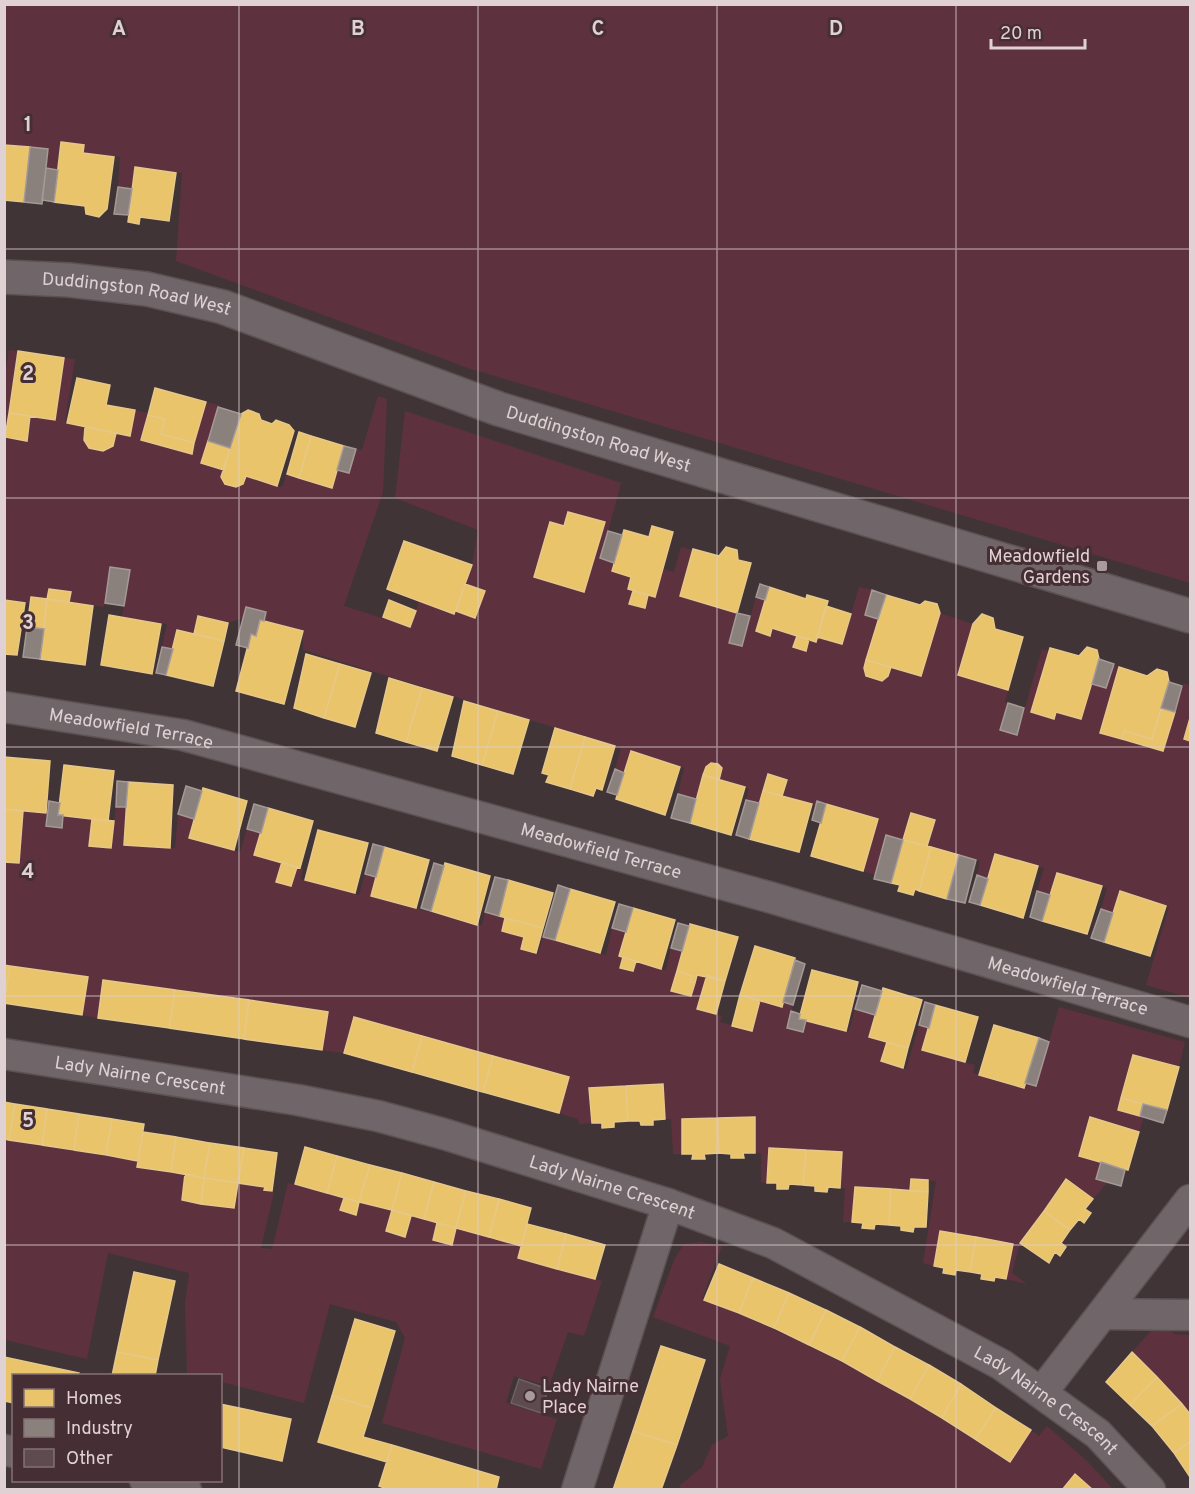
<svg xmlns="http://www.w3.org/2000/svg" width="1195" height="1494" viewBox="0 0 1195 1494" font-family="Overpass,sans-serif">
  <rect width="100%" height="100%" fill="#413437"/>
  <path fill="#5d323e" d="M4,5H1190V583L471,369L176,261L182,173L136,167L132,189L118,187L120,157L83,153L84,145L62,142L58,170L46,168L47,149L5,145Z
    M9,350L18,351L5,437L26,440L30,416L64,358L75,359L65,422L85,427L84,440L89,448L103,451L113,446L116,433L130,436L135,410L148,413L141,440L191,454L206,402L219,405L202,462L282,487L287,474L332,487L337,470L349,473L356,449L362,450L378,396L387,399L383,492L344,606L410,627L419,601L454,614L456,611L475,618L485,592L465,584L472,565L478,530L395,498L405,411L621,483L601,558L614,563L612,571L631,577L628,589L633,591L629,604L645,608L648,595L655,597L663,569L674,572L681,547L693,550L680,596L737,613L729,643L742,646L756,597L765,600L756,632L770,636L772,628L797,636L793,647L806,650L809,640L817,637L842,644L859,587L872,590L865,615L878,619L864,668L867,676L882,681L888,676L891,667L921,676L940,613L973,624L958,675L1008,690L1005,702L1008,703L1001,730L1017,735L1042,649L1049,651L1031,713L1053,719L1056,712L1081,719L1092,684L1106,688L1113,665L1119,667L1100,733L1162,751L1184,683L1190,686V718L1184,739L1190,741V998L1146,985L1169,907L1120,891L1113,913L1101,909L1107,888L1057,873L1050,895L1037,891L1044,868L996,854L988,879L977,875L980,861L927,846L934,819L911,813L903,840L886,835L875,875L863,871L878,819L818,801L816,806L782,796L787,780L768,774L759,803L746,800L749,789L719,780L722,768L714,762L706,767L696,799L678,794L684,768L631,751L624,773L615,769L621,748L303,650V631L264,621L266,612L246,607L243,618L228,623L198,616L194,634L177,630L173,649L162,647L167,624L122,617L130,570L110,567L104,607L69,602L70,592L49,589L47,599L31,597L30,604L5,600L4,380Z
    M116,807H126L124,845L175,848L178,814L194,819L189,838L240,852L247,829L261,833L282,862L277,882L291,886L297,867L303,869L301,879L359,895L365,874L376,877L371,896L477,925H482L485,912L505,918L502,931L524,937L521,949L538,954L543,937L606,955L612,928L626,932L619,956L623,957L620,968L633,971L636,961L666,970L671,948L682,951L671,991L691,996L697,975L706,978L698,1009L722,1016L720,1022L751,1031L760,1000L793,1005L788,1028L803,1032L806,1020L849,1031L855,1009L875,1015L869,1036L887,1042L881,1061L906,1069L919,1025L929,1028L923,1051L975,1065L973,1073L1024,1088L1025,1083L1036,1086L1059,1007L1185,1042L1179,1067L1133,1055L1118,1110L1144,1117L1139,1132L1091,1117L1079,1155L1101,1162L1096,1178L1108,1182L1093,1199L1066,1180L1020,1243L1012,1273L1027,1284L1006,1279L1012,1244L940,1231L934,1266L923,1263L936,1181L911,1179L910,1191L855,1187L852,1222H843L845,1188H840L842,1152L769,1148L767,1183L761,1182V1153H755L754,1118L682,1119V1154H673L671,1119H665L663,1084L590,1088L592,1123L579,1124L578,1119L559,1113L568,1077L354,1017L344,1053L322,1050L327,1012L104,980L98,1018L82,1015L88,977L5,965V862H19L23,811L47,813L46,826L61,828L63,815L92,819L89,846L111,848Z
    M4,1139L138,1161V1167L185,1174L182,1200L234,1208L238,1183L265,1187V1190L274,1192L261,1248L272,1249L288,1183L344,1198L340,1210L355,1215L359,1202L392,1210L387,1232L405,1237L411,1216L437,1223L433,1240L452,1245L456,1228L521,1246L518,1258L602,1281L584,1336L568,1332L549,1386L514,1376L506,1403L557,1419L541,1469L382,1423L405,1338L396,1322L330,1304L304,1403L221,1382L220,1376L187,1373L185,1303L189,1273L108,1253L87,1359L5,1340Z
    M700,1242L722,1246L702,1299C811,1342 913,1397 1010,1462L1031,1430L1039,1436L1047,1426L1087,1461L1113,1489H1093L1075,1474L1062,1490L681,1489L679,1486L702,1467L712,1445L728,1436L720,1379L730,1346L653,1317L675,1258L684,1244Z
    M1158,1323L1175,1334L1190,1335V1414L1132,1352Z"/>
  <path fill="#e9c46a" stroke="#e6c88a" stroke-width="1.5" d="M61,142L84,145L83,153L114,157L107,209L99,217L86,214L85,206L54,202Z
    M4,145L30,147L24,202L4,200Z
    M135,167L176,173L169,221L140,217L139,224L128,222Z
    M18,351L64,358L55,420L9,413Z
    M77,378L110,385L106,405L135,410L130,436L67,423Z
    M155,388L206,402L194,443L161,434L165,419L148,415Z
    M248,410L259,414L261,420L272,424L276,420L289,425L294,431L277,486L246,476L243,484L236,487L225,484L221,477L241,414Z
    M9,413L30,416L27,441L5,437Z
    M148,415L165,419L161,434L194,443L192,454L141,440Z
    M85,427L116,433L113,446L103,451L89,448L84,440Z
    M299,432L311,436L299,478L287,474Z
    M311,436L344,446L332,488L299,478Z
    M208,441L230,448L224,470L201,463Z
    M568,512L605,522L584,592L534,577L550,522L564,526Z
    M652,526L673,532L655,597L628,589L631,577L612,571L624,530L649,537Z
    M404,541L472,565L454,614L387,589Z
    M726,547L737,550L738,560L751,563L737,613L680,596L693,549L719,556Z
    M465,584L485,591L475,618L456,611Z
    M769,587L806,599L807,595L828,601L816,642L772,628L770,636L756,631Z
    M49,589L71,592L69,602L47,599Z
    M633,591L648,595L645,608L629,604Z
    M886,595L920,605L925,601L937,604L940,613L921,676L866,660Z
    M31,597L47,599L44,629L27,627Z
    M47,599L93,606L85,665L40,659Z
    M4,600L25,603L17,655L4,654Z
    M389,600L416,611L410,627L383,617Z
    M826,606L851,614L842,644L817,637Z
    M982,614L993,618L995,629L1023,637L1008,690L958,675L973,624Z
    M109,615L161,624L152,674L101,665Z
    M198,616L228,623L224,641L194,634Z
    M260,620L303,631L284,704L236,691L251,634L256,636Z
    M177,630L224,641L213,686L166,675Z
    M797,636L809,639L806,651L793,647Z
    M1087,647L1097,650L1099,659L1081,719L1056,712L1054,719L1031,712L1050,648L1079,656Z
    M306,654L340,664L324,718L294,708Z
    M866,660L891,667L888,676L882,681L866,676L864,668Z
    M340,664L371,673L355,727L324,718Z
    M1119,667L1147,676L1157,669L1167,672L1169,682L1152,739L1124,731L1122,739L1100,733Z
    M389,678L422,688L406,742L376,733Z
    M422,688L453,697L437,751L406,742Z
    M464,701L498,711L482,765L452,756Z
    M1161,708L1175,712L1163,751L1122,739L1124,731L1152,739Z
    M498,711L529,720L513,774L482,765Z
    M1190,718V741L1184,739Z
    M555,728L585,737L570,789L546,782L549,775L542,773Z
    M585,737L615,746L602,790L596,788L593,796L570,789Z
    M631,751L680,767L665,815L616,799Z
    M4,757L50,761L46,813L4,809Z
    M711,763L718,764L722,768L719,780L703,775L706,767Z
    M64,765L114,771L108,821L58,815Z
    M768,774L787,780L782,796L763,791Z
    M703,775L745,787L731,835L690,823Z
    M128,782L173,785L170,848L124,845Z
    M203,788L247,801L234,850L189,838Z
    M763,791L812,804L799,852L749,839Z
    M826,804L878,819L863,871L811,856Z
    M268,808L313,821L300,868L254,855Z
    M4,809L23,811L19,863L4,862Z
    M911,813L935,820L927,846L903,840Z
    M92,819L114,821L111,848L89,846Z
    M318,830L368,843L355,893L305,880Z
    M903,840L931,847L919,891L915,889L913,895L898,891L900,885L891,883Z
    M384,847L429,860L416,908L371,896Z
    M931,847L959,855L947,899L919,891Z
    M995,854L1038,866L1023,918L980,905Z
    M282,862L297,867L291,886L276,882Z
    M445,863L490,876L477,925L431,911Z
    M1057,873L1102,886L1087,934L1042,921Z
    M508,880L553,893L543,928L499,916Z
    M570,889L615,902L600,953L555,940Z
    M1120,891L1166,906L1150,956L1104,942Z
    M633,908L675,920L661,969L619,956Z
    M505,918L543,928L536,953L521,949L524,937L502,931Z
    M690,924L738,937L725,981L697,975L695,983L690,981L692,976L677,971Z
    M755,946L795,958L782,1007L740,995Z
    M623,957L636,961L633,971L620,968Z
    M4,965L10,966L4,1003Z
    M10,966L88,977L82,1015L4,1003Z
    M812,970L858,982L846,1031L799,1019Z
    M677,971L692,976L690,981L695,983L691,996L671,991Z
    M707,975L725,981L716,1014L697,1009Z
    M103,980L175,990L169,1028L98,1018Z
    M883,988L922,1000L908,1048L869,1037Z
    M175,990L249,1000L244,1039L169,1028Z
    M740,995L760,1000L752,1031L732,1026Z
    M249,1000L328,1012L322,1050L244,1039Z
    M935,1005L978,1017L965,1062L922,1050Z
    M354,1017L422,1036L412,1072L344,1053Z
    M994,1025L1039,1038L1024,1088L979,1075Z
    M422,1036L493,1056L483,1092L412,1072Z
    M887,1042L908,1048L903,1068L881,1061Z
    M1133,1055L1179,1067L1167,1110L1121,1098Z
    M493,1056L569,1077L559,1113L483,1092Z
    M663,1084L665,1119L653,1120V1125H641L640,1121H628L626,1086Z
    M626,1086L628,1121L614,1122V1127L602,1128V1123H592L589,1088Z
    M1121,1098L1143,1104L1140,1116L1118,1110Z
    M4,1102L15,1104L9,1140L4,1139Z
    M15,1104L47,1109L42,1145L9,1140Z
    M47,1109L79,1114L74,1150L42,1145Z
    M79,1114L112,1119L106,1155L74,1150Z
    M755,1117V1153H743L744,1158H731V1154L719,1153L718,1118Z
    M1090,1117L1139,1132L1128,1170L1079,1156Z
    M718,1118L719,1153L704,1154L705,1159H692L693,1154H682V1119Z
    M112,1119L144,1124L138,1161L106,1155Z
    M143,1132L176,1137L171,1172L137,1167Z
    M176,1137L210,1143L204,1178L171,1172Z
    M210,1143L244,1148L238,1183L204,1178Z
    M305,1147L337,1156L327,1193L295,1184Z
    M244,1148L277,1153L272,1191L264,1190L265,1187L238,1183Z
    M769,1148L806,1150L803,1185L789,1184L788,1189H777V1183H767Z
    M806,1150L842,1152L840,1188L828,1187L827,1192L815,1191V1186L803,1185Z
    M337,1156L370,1165L359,1202L327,1193Z
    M370,1165L402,1173L392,1210L359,1202Z
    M402,1173L434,1182L424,1219L392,1210Z
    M185,1174L204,1178L201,1204L182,1200Z
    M204,1178L238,1183L234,1208L201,1204Z
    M911,1179L928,1180V1192L910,1191Z
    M1066,1179L1093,1199L1085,1209L1091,1213L1084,1223L1079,1219L1070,1230L1044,1211Z
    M434,1182L466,1191L456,1228L424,1219Z
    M855,1187L891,1189L889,1225L875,1224L874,1229L862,1228L863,1223L852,1222Z
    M891,1189L928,1192L926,1227H914L913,1232L901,1230V1226L889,1225Z
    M466,1191L499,1199L489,1237L456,1228Z
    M344,1198L359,1202L356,1215L340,1210Z
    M499,1199L531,1208L521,1246L489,1237Z
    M392,1210L411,1216L405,1237L386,1231Z
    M1044,1211L1070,1230L1061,1243L1066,1247L1060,1256L1055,1252L1049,1263L1020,1243Z
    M437,1223L456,1228L452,1245L433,1240Z
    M527,1224L566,1234L557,1269L518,1258Z
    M940,1231L976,1237L970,1272L956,1270L955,1275L943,1273L944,1268L934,1266Z
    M566,1234L605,1245L595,1279L557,1269Z
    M976,1237L1013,1244L1006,1279L995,1277L994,1281L981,1279L982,1274L970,1272Z
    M719,1264L753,1278L739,1313L704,1300Z
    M134,1272L175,1281L158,1360L117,1352Z
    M753,1278L789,1293L774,1328L739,1313Z
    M789,1293L826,1310L809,1345L774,1328Z
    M826,1310L860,1327L842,1361L809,1345Z
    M355,1319L395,1331L372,1408L332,1396Z
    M860,1327L895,1347L877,1381L842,1361Z
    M661,1346L705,1360L677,1445L633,1431Z
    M895,1347L929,1365L910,1399L877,1381Z
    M117,1352L158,1360L155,1376H112Z
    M1132,1352L1157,1377L1130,1405L1106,1382Z
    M4,1357L79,1373L78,1376H14V1403L4,1401Z
    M929,1365L961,1384L942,1418L910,1399Z
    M1157,1377L1182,1404L1152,1426L1130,1405Z
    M961,1384L996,1408L975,1439L942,1418Z
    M332,1396L372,1408L363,1437L392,1445L387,1462L318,1442Z
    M220,1404L291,1419L282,1461L220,1447Z
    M1182,1404L1190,1414V1442L1174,1453L1152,1426Z
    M996,1408L1031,1430L1010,1462L975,1439Z
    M633,1431L677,1445L661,1490H613Z
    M1190,1442V1477L1174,1453Z
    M392,1445L499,1477L496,1490H390L379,1486Z
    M1075,1474L1093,1490H1062Z"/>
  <path fill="#8a817c" stroke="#a49996" stroke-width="1.5" d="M30,147L48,149L42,204L24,202Z
    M46,168L58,170L54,202L42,200Z
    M118,187L132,189L128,215L114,214Z
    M218,407L241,414L230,448L208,441Z
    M344,446L356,449L349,473L337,470Z
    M608,531L622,535L614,563L600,558Z
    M110,567L130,570L124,606L105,603Z
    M760,584L769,587L765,600L756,597Z
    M872,590L886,595L878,619L865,615Z
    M246,607L266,612L264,621L260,620L256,636L251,634L248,648L236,645Z
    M737,613L750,616L742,646L729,643Z
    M27,627L44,629L40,659L23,657Z
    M162,647L173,649L166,675L156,673Z
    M1099,659L1114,664L1106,688L1092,684Z
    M1169,682L1182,686L1175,712L1161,708Z
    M1008,703L1024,708L1017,735L1000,730Z
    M615,769L624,773L617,795L607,792Z
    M117,781L128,782L126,807H116Z
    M186,786L202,791L194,819L178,814Z
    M678,794L696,799L690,823L671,818Z
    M746,800L759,803L749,839L736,835Z
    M49,801L60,803L58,815H63L62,828L46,826Z
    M817,801L826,804L821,823L812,820Z
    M254,804L268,808L261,833L247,829Z
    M886,835L903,840L891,883L874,879Z
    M373,844L384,847L376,877L365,874Z
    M959,855L976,860L965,903L947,899Z
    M434,863L444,866L431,911L421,908Z
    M977,875L988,879L980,905L969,902Z
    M495,877L508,880L499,916L485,912Z
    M558,885L570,889L555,940L543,937Z
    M1037,891L1050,895L1042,921L1030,917Z
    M619,904L633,908L626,932L612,928Z
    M1101,909L1113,913L1104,942L1091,938Z
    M678,923L689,926L682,951L671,948Z
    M795,960L805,964L793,1005L783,1002Z
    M862,985L882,991L875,1015L855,1009Z
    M925,1002L935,1005L929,1028L919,1025Z
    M791,1011L800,1014L799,1019L806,1020L803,1032L787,1028Z
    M1039,1038L1049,1042L1036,1086L1025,1083Z
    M1143,1104L1167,1110L1163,1123L1140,1116Z
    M1101,1162L1125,1170L1121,1186L1096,1179Z"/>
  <path fill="#5e4b50" stroke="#6c6164" stroke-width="1.5" d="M519,1379L548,1389L541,1413L511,1403Z"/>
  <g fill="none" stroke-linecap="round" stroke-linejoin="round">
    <g stroke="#5c5153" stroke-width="33">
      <g id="minor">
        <path id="s1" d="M4,707L183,735L769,897L1190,1022"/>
        <path id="s2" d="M4,1054L298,1100L378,1116L444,1134L668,1204L773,1243L1002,1365L1098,1434L1150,1490"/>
        <path d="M1104,1314L1190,1315"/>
        <path d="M1042,1392L1190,1200"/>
        <path d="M4,1450L14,1452"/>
        <path d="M145,1480L186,1490"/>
        <path d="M577,1490L668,1204"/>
      </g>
    </g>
    <g stroke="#5c5153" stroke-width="36">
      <g id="tertiary">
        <path id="s3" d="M4,277L69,280L147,289L223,307L499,409L1190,616"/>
      </g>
    </g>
    <use href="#minor" stroke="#706568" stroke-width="30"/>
    <use href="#tertiary" stroke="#706568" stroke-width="33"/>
  </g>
  <path fill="none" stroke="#e0d1d4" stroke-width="1.5" stroke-opacity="0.55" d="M239,4V1490M478,4V1490M717,4V1490M956,4V1490M4,249H1190M4,498H1190M4,747H1190M4,996H1190M4,1245H1190"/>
  <g fill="#a89a9d" stroke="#462f34" stroke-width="2">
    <rect x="1096" y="560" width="12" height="12" rx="3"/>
    <circle cx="530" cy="1396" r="6"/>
  </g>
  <g text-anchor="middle" stroke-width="6" stroke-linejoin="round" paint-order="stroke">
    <g font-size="18" fill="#e0d1d4" stroke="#462f34">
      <text dy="6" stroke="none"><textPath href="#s3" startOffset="134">Duddingston Road West</textPath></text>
      <text dy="6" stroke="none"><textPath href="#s3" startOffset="620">Duddingston Road West</textPath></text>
      <text dy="6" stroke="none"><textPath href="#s1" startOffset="129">Meadowfield Terrace</textPath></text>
      <text dy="6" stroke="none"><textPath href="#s1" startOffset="615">Meadowfield Terrace</textPath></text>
      <text dy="6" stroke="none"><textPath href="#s1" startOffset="1101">Meadowfield Terrace</textPath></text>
      <text dy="6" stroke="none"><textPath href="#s2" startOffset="138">Lady Nairne Crescent</textPath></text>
      <text dy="6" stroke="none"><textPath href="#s2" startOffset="624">Lady Nairne Crescent</textPath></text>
      <text dy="6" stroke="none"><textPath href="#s2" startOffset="1110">Lady Nairne Crescent</textPath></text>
    </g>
    <g font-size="18" fill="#e0d1d4" stroke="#462f34" text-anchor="end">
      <text x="1090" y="562">Meadowfield<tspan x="1090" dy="21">Gardens</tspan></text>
      <text x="542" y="1392" text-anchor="start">Lady Nairne<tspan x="542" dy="21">Place</tspan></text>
    </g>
  </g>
  <g font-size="20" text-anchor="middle" font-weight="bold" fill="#e0d1d4" stroke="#462f34" stroke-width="6" stroke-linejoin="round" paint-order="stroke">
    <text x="119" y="35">A</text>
    <text x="358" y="35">B</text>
    <text x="598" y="35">C</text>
    <text x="836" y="35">D</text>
    <text x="28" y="131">1</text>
    <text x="28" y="380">2</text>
    <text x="28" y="629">3</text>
    <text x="28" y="878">4</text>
    <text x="28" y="1127">5</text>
  </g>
  <rect width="1195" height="1494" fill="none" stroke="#e0d1d4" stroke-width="12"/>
  <rect x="12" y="1374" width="210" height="108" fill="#462f34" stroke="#847074" stroke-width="1.5"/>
  <rect x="24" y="1389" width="30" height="18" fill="#e9c46a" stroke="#847074" stroke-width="1.5"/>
  <text x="66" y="1404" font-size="18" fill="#e0d1d4">Homes</text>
  <rect x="24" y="1419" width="30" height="18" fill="#8a817c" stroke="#847074" stroke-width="1.5"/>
  <text x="66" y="1434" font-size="18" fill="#e0d1d4">Industry</text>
  <rect x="24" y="1449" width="30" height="18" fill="#5e4b50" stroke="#847074" stroke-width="1.5"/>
  <text x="66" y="1464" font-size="18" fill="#e0d1d4">Other</text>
  <path d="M991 39v9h94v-9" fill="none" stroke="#e0d1d4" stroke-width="3"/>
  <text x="1000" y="39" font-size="18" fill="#e0d1d4" stroke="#462f34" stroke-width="4.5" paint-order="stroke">20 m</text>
</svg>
